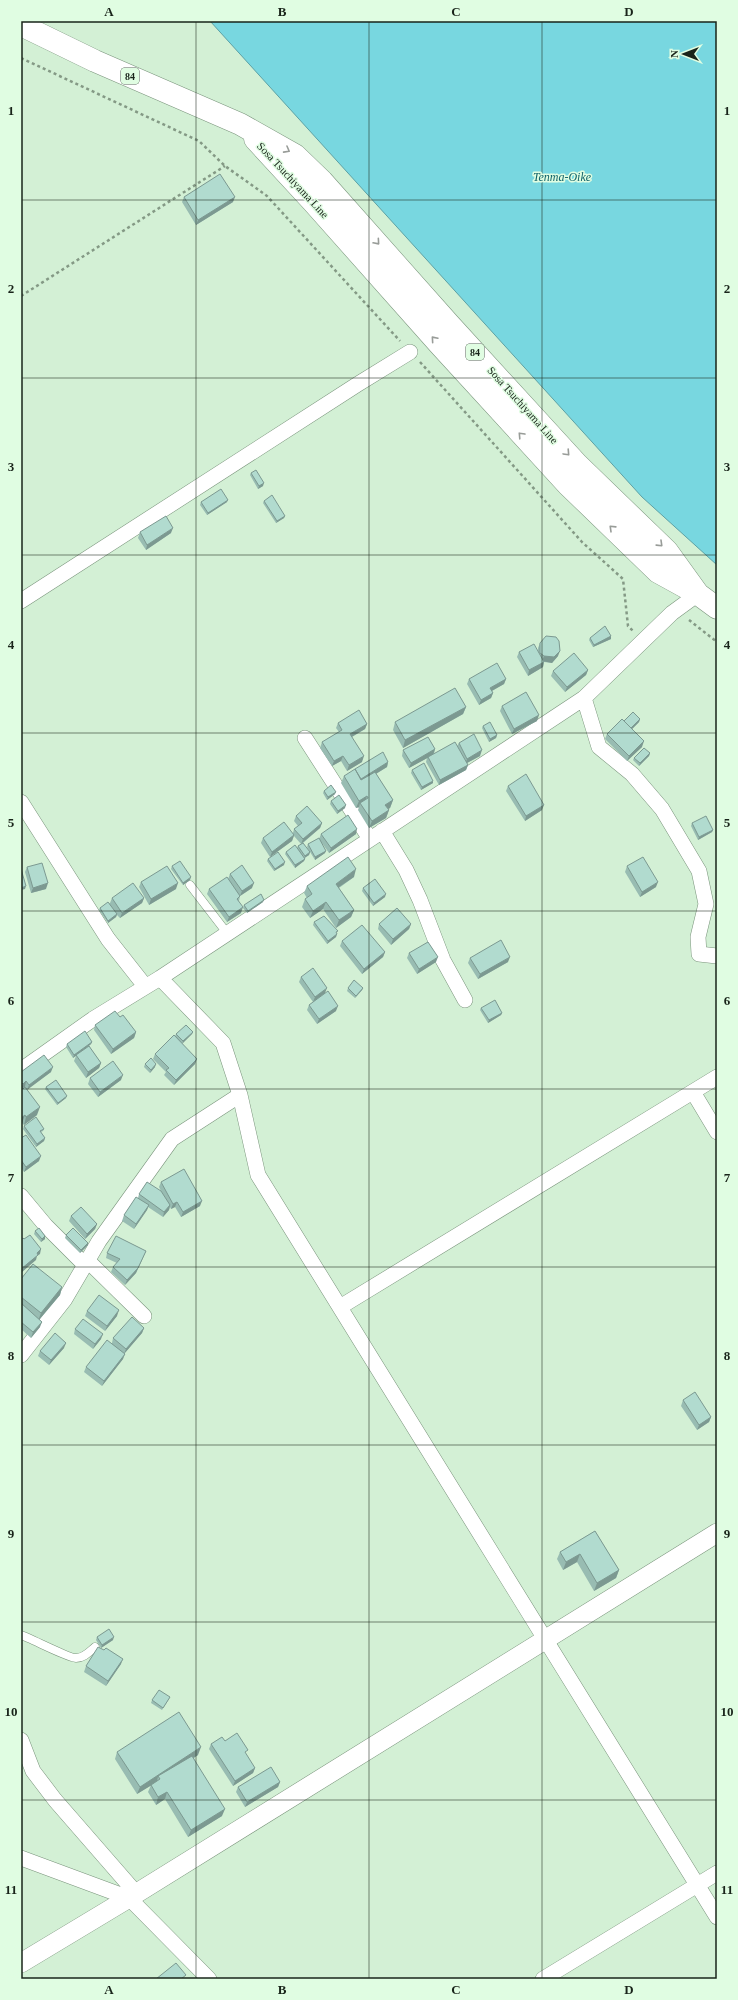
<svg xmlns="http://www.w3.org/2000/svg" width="738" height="2000" viewBox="0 0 738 2000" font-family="'Times New Roman',serif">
  <rect width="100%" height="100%" fill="#d3f0d5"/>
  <path fill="#78d7e0" stroke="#5ca1a5" d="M210,21H717V565L642,497Z"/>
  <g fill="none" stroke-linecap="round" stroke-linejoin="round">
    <g stroke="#7a947c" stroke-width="9">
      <path id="service" d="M190,885L227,933
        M21,1635C30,1638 71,1659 76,1658C84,1658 89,1652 95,1647"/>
    </g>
    <g stroke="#7a947c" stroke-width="16">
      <path id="minor" d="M21,601L358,384L410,352
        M584,698L599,747L632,774L662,809L699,871L706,904L698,937L699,954L717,956
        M305,738L370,839
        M21,802L108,939L145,986
        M382,831L406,870L420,900L443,960L465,1000
        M160,978L223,1043L240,1095L258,1175L717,1917
        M21,1070L93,1019L160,978L584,698L672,613L698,594
        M693,1092L717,1132
        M21,1196L46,1226L85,1265
        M88,1261L144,1316
        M340,1307L717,1077
        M21,1355L65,1299L99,1241L172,1139L240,1095
        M21,1740L33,1771L55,1800L136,1893
        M21,1858L129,1898L209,1979
        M543,1979L717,1873"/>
    </g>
    <g stroke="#7a947c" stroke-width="20">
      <path id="tertiary" d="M21,1963L129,1898L717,1533"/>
    </g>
    <g stroke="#7a947c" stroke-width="23">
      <path id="primary" d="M21,25L95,61L240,124L295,155L322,181L449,324L577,464L667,551L698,594
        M255,139L313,202L440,345L568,485L658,572L698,594L717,608"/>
    </g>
    <path stroke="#849985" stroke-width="2.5" stroke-dasharray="3 3" stroke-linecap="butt" d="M21,58L199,141L225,166L267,196L400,341
      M21,296L225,166
      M420,362L582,542L623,579L628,626L633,631
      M689,620L717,642"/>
    <use href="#service" stroke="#fff" stroke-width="8"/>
    <use href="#minor" stroke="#fff" stroke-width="15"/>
    <use href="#tertiary" stroke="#fff" stroke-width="19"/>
    <use href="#primary" stroke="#fff" stroke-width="22"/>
  </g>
  <path fill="#98bcb2" d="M184,197L233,202L196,225L182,202Z
    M251,473L263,486L258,489L250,475Z
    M264,501L285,516L284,518L276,523L263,503Z
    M201,502H227L207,515L200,505Z
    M140,532L171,533L146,550L138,538Z
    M611,636V639L593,647L589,640L590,638Z
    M540,643L558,656L552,663L544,662L543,667L528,676L517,657L519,652L538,650V648Z
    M588,670L586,675L565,692L551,676L553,671Z
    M469,679H506L504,684L492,691L493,693L491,698L479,705L467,684Z
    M502,706L537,721L512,734L500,711Z
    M466,707L463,714L403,748L393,730L395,722Z
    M640,719L639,722L632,729L642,747L627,761L605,739L607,734L624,721Z
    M338,723L367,724L365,729L352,737L362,762L347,771L341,761L332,766L320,748L322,742L339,732L336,728Z
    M483,726L497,735L496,738L489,742L482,728Z
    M459,743L480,756L467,763L468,765L466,770L439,785L426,762L427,758L409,768L402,756L403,750L435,749L434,754L457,746Z
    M650,753L649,756L639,766L633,760L634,758Z
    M388,762L387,767L376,774L393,800L390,808L388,809L389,810L386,818L369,828L358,810L359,807L356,808L341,783L344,776Z
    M412,770L433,783L421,790L411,773Z
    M508,786L542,810L525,821L506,791Z
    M324,791L335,794L327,800L323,793Z
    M331,801L345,808L337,814L330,804Z
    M296,816L322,823L320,828L303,843L310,852L309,855L305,858L304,861L295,868L285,854L286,852L297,848L298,846L301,844L294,836L292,841L270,857L261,843L263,838L293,833L294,829L298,826L294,821Z
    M692,823L713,830L712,832L698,840L691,826Z
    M321,834H356L329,853L322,843L325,853L315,860L307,847L308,844L319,839Z
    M268,859L284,865L274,871L267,861Z
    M172,866L190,880L183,885L171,869Z
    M627,866L656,887L640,897L625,872Z
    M27,867L46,889L31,893L25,872Z
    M230,874L252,888L240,896L239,901L241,913L227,922L207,894L209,889L228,879Z
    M354,877L339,888L354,910L351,917L336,928L323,909L310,918L302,907L305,899L307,898L304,893L307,886Z
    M141,882L176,889L149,905L139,887Z
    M363,888L385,897L373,906L362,891Z
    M112,898H144L142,903L120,918L117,915L116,917L108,923L99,910L100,908L110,903Z
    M263,902L247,913L243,908L244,905Z
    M314,922L337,933L336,937L327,944L313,925Z
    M379,924H411L409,929L391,945L378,929Z
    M342,941L385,952L383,957L362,974L340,946Z
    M409,953L436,962L417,974L407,958Z
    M470,958L508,962L478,979L468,963Z
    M301,977L325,993L336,1011L317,1024L307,1010L309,1005L313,1002L299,982Z
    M348,988H363L362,990L355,998L347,991Z
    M481,1008L502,1013L501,1015L488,1023L480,1010Z
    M120,1017L136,1032L134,1038L111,1054L94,1030L95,1025Z
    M193,1032L192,1034L182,1043L195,1064L174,1085L164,1075L166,1072L153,1059L155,1054L175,1036L176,1034Z
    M92,1042L91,1044L89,1046L101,1063L99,1068L86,1078L74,1061L76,1056L73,1058L66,1047L67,1044Z
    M145,1064L155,1067L150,1073L144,1067Z
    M21,1072H51L27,1089L37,1115L24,1125L22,1123L21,1124Z
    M90,1078L121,1080L98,1097L88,1084Z
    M46,1087L66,1098L57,1105L45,1089Z
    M24,1126L44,1129L43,1131L41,1132L45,1138L44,1141L36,1147L23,1129Z
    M21,1138L39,1161L24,1172L21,1167Z
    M161,1182L200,1206L181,1217L175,1207L171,1209L170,1207L169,1210L163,1217L148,1207L147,1210L134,1229L122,1221L124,1215L138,1198L139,1194L162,1193L159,1187Z
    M71,1216L97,1224L95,1229L85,1239L69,1221Z
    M35,1231L45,1239L41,1242L34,1234Z
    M66,1235L88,1243V1245L80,1253L65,1238Z
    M146,1251L136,1273L125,1285L111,1272L113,1267L117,1263L106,1258L107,1253Z
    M21,1279L62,1287L60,1295L40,1319V1327L31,1338L21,1329Z
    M87,1311L117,1316L105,1331L85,1316Z
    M144,1328L142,1333L124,1354L123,1359L102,1386L84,1372L86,1367L112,1343L113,1338Z
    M75,1329L101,1339L93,1349L74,1334Z
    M64,1348L49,1365L38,1356L40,1351Z
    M683,1400L711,1417L709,1422L697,1430L681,1406Z
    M595,1531L619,1570L616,1578L594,1591L577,1562L563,1570L557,1559L560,1552Z
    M97,1637L113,1640L101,1648L96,1640Z
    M104,1650L121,1664L106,1686L84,1672L86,1666Z
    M170,1697L169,1699L162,1710L151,1703L152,1700Z
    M225,1741L255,1768L253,1773L233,1786L209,1749L211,1744Z
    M117,1752L198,1755L194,1758L222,1816L188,1837L165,1799L156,1805L148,1792L151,1785L137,1794L115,1759Z
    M280,1782L278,1787L245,1807L236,1792L238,1787Z"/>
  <path fill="#7c9991" d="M235,197L233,202L196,225L198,220Z
    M264,483L263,486L258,489L259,486Z
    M228,500L227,502L207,515L208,513Z
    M285,516L284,518L276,523L277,521Z
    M173,528L171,533L146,550L147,545Z
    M611,636V639L593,647L594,645Z
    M560,651L558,656L552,663L542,661L544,656Z
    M544,662L543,667L528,676L529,670Z
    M588,670L586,675L565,692L567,687Z
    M506,679L504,684L488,693L490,688Z
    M493,693L491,698L479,705L481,700Z
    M466,707L463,714L403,748L405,740Z
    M539,715L537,721L512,734L514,729Z
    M640,719L639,722L630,731L631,728Z
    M367,724L365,729L348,739L350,734Z
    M497,735L496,738L489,742L490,739Z
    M644,741L642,747L627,761L629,756Z
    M435,749L433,755L409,768L411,763Z
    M482,750L480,756L465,764L467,759Z
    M650,753L649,756L639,766L640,763Z
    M343,756L341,761L332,766L334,761Z
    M364,756L362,762L347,771L349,765Z
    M388,762L387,767L359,784L361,779Z
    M468,765L466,770L439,785L440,780Z
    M433,781V783L421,790L422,787Z
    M336,792L335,794L327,800L328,797Z
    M367,796L364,804L360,803L359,807L356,808L359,801Z
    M393,800L390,808L383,812L385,805Z
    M346,805L345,808L337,814L338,811Z
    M544,805L542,810L525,821L526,816Z
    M389,810L386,818L369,828L372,821Z
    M322,823L320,828L301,844L303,839Z
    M357,829L356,834L329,853L331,848Z
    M713,830L712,832L698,840L699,837Z
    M294,835L292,841L270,857L272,852Z
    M326,851L325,853L315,860V857Z
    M310,852L309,855L304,858L305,856Z
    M305,859L304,861L295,868V865Z
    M285,862L284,865L274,871L275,869Z
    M356,869L354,877L333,891L336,884Z
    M191,877L190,880L183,885V883Z
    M658,882L656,887L640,897L642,892Z
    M48,883L46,889L31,893L33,888Z
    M178,883L176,889L149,905L151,899Z
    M254,883L252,888L240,896L242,891Z
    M26,886L25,889L21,890V888Z
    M386,894L385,897L373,906L374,903Z
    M144,898L142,903L120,918L122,913Z
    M264,900L263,902L247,913L248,911Z
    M326,902L323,909L310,918L313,911Z
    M243,907L241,913L227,922L229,917Z
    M354,910L351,917L336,928L339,920Z
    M117,914L116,917L108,923V921Z
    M411,924L409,929L391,945L393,939Z
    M337,934L336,937L327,944L328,941Z
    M385,952L383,957L362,974L364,969Z
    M438,957L436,962L417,974L419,969Z
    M510,957L508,962L478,979L480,974Z
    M327,988L325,993L313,1002L315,997Z
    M363,988L362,990L355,998L356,996Z
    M338,1006L336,1011L317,1024L319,1019Z
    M502,1013L501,1015L488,1023L489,1020Z
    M136,1032L134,1038L111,1054L113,1049Z
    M193,1032L192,1034L182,1044L183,1041Z
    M92,1042L91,1044L73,1058L74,1055Z
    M197,1059L195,1064L174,1085L176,1080Z
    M101,1063L99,1068L86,1078L88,1072Z
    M156,1064L155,1067L150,1073L151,1070Z
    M53,1067L51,1072L27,1090L29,1085Z
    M123,1075L121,1080L98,1097L100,1092Z
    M26,1081L25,1087L21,1089L23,1084Z
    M67,1096L66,1098L57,1105L58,1103Z
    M40,1107L37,1115L24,1125L26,1117Z
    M25,1115L22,1123L21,1124V1118Z
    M45,1138L44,1141L36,1147L37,1144Z
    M41,1156L39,1161L24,1172L26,1167Z
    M202,1201L200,1206L181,1217L183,1212Z
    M177,1202L175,1207L171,1209L173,1204Z
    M149,1205L147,1210L134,1229L136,1224Z
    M170,1205L169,1210L163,1217L164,1212Z
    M97,1224L95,1229L85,1239L87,1234Z
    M45,1236V1239L41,1242L42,1239Z
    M88,1243V1245L80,1253L81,1250Z
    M41,1249L40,1254L37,1256L36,1260L21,1273V1269Z
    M146,1251L136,1273L125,1285L127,1280Z
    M62,1287L60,1295L38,1321L41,1313Z
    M119,1310L117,1316L105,1331L107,1326Z
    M42,1322L40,1327L31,1338L33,1332Z
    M144,1328L142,1333L124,1354L126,1349Z
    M103,1334L101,1339L93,1349L95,1344Z
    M66,1343L64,1348L49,1365L51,1360Z
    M125,1354L123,1359L102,1386L104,1381Z
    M711,1417L709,1422L697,1430L699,1425Z
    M580,1554L577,1562L563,1570L566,1562Z
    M619,1570L616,1578L594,1591L597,1583Z
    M114,1637L113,1640L101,1648L102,1645Z
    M123,1659L121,1664L106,1686L108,1681Z
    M201,1747L198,1755L160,1779L158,1776L157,1782L137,1794L140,1787Z
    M255,1768L253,1773L233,1786L235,1781Z
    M280,1782L278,1787L245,1807L247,1802Z
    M167,1792L165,1799L156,1805L158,1797Z
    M225,1809L222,1816L188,1837L191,1830Z"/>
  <path fill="#b1dbcf" stroke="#7c9991" d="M220,174L235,197L198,220L184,197Z
    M256,470L264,483L259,486L251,473Z
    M221,489L228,500L208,513L201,502Z
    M272,495L285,516L277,521L264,501Z
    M166,516L173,528L147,545L140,532Z
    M605,626L611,636L594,645L590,638Z
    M546,636L556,637L559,641L560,651L554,657L544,656L540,653V643Z
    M534,644L544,662L529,670L519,652Z
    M574,653L588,670L567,687L553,671Z
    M497,663L506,679L490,688L493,693L481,700L469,679Z
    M455,688L466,707L405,740L395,722Z
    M526,692L539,715L514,729L502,706Z
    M359,710L367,724L350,734L364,756L349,765L343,756L334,761L322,742L342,730L338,723Z
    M633,712L640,719L631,728L624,721Z
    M622,719L644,741L629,756L607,734Z
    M490,722L497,735L490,739L483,726Z
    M474,734L482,750L467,759L459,743Z
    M428,737L435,749L411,763L403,750Z
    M455,742L468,765L440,780L428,757Z
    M644,748L650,753L640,763L634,758Z
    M383,752L388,762L361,779L355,769Z
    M424,763L433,781L422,787L412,770Z
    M355,769L361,780L375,772L393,800L385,805L389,810L372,821L360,803L368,798L367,796L359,801L344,776Z
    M526,774L544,805L526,816L508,786Z
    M331,785L336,792L328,797L324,791Z
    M339,795L346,805L338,811L331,801Z
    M307,806L322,823L303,839L294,829L302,823L296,816Z
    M348,815L357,829L331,848L321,834Z
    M706,816L713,830L699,837L692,823Z
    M284,822L294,835L272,852L263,838Z
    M319,838L326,851L315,857L308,844Z
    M303,843L310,852L305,856L298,846Z
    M295,845L305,859L295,865L286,852Z
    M278,852L285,862L275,869L268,859Z
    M348,857L356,869L336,884L354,910L339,920L326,902L313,911L305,899L312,894L307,886Z
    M643,857L658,882L642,892L627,866Z
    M180,861L191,877L183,883L172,866Z
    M42,863L48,883L33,888L27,867Z
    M242,865L254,883L242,891L230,874Z
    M167,866L178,883L151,899L141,882Z
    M21,869L26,886L21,888Z
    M227,877L240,896L237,899L243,907L229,917L209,889Z
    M375,879L386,894L374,903L363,888Z
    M133,883L144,898L122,913L112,898Z
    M261,894L264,900L248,911L244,905Z
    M108,902L117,914L108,921L100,908Z
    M397,908L411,924L393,939L379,924Z
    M324,916L338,931L336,932L337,934L328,941L314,922Z
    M362,925L385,952L364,969L342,941Z
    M501,940L510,957L480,974L470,958Z
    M428,942L438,957L419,969L409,953Z
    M313,968L327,988L315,997L301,977Z
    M354,980L363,988L356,996L348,988Z
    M328,991L338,1006L319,1019L309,1005Z
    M495,1000L502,1013L489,1020L481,1008Z
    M115,1011L120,1017L123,1015L136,1032L113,1049L95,1025Z
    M186,1025L193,1032L183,1041L176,1034Z
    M85,1031L92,1042L74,1055L67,1044Z
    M174,1035L197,1059L176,1080L166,1070L169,1068L155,1054Z
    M89,1046L101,1063L88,1072L76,1055Z
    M44,1055L53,1067L29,1085L26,1081L23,1084L21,1082V1072Z
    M151,1058L156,1064L151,1070L145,1064Z
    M113,1061L123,1075L100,1092L90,1078Z
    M56,1080L67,1096L58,1103L46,1087Z
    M21,1086L23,1089L25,1087L40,1107L26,1117L25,1115L21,1118Z
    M36,1117L44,1129L40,1131L45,1138L37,1144L24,1126Z
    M26,1135L41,1156L26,1167L21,1160V1138Z
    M184,1169L202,1201L183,1212L177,1202L173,1204L161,1182Z
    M147,1182L161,1191L170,1205L164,1212L139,1194Z
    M136,1197L149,1205L136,1224L124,1215Z
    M81,1207L97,1224L87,1234L71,1216Z
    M39,1228L45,1236L42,1239L35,1231Z
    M73,1228L88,1243L81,1250L66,1235Z
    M30,1235L41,1249L37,1253L38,1255L21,1269V1239L23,1238L24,1239Z
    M116,1236L146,1251L138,1268L127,1280L113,1267L120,1259L107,1253Z
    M33,1264L62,1287L41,1313L21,1297V1279Z
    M99,1295L119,1310L107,1326L87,1311Z
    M21,1303L42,1322L33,1332L21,1322Z
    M132,1317L144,1328L126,1349L113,1338Z
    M83,1319L103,1334L95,1344L75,1329Z
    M55,1333L66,1343L51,1360L40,1351Z
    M107,1340L125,1354L104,1381L86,1367Z
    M695,1392L711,1417L699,1425L683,1400Z
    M595,1531L619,1570L597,1583L580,1554L566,1562L560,1552Z
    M109,1629L114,1637L102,1645L97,1637Z
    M98,1647L104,1650L106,1648L123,1659L108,1681L86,1666Z
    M159,1690L170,1697L163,1708L152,1700Z
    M179,1712L201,1747L140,1787L117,1752Z
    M237,1733L248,1750L245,1752L255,1768L235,1781L211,1744L222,1737L225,1741Z
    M192,1756L225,1809L191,1830L167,1792L158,1797L151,1785L160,1779L158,1776Z
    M271,1767L280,1782L247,1802L238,1787Z
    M176,1963L186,1975L181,1979H156Z"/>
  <defs><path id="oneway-chevron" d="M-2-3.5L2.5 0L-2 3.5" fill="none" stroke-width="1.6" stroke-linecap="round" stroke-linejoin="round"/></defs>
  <g stroke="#989c98">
    <use href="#oneway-chevron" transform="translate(287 150) rotate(29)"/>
    <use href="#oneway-chevron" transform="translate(377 242) rotate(49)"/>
    <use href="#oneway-chevron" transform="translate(434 339) rotate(-131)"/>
    <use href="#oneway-chevron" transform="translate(521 435) rotate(-133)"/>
    <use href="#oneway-chevron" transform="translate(567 453) rotate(47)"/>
    <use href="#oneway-chevron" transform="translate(612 528) rotate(-136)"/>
    <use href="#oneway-chevron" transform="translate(660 544) rotate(44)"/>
  </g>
  <path fill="none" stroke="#19241a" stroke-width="1" stroke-opacity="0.55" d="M196,21V1979M369,21V1979M542,21V1979M21,200H717M21,378H717M21,555H717M21,733H717M21,911H717M21,1089H717M21,1267H717M21,1445H717M21,1622H717M21,1800H717"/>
  <g text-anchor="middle" stroke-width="3" stroke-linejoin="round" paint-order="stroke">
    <g fill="#e0fde2" stroke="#556556" stroke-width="1">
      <rect x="121" y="68" width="18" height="16" rx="3"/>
      <rect x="466" y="344" width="18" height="16" rx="3"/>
    </g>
    <g font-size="10" font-weight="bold" fill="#19241a">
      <text x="130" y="80">84</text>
      <text x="475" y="356">84</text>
    </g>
    <g font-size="11" fill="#19241a" stroke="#e0fde2">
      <text transform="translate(293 180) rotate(47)" y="4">Sosa Tsuchiyama Line</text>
      <text transform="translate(523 405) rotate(48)" y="4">Sosa Tsuchiyama Line</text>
    </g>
    <g font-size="12" font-style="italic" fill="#106269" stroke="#e0fde2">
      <text x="562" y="181">Tenma-Oike</text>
    </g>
  </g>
  <rect width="738" height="2000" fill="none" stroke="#e0fde2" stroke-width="44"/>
  <g transform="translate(684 54) rotate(270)" stroke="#e0fde2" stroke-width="3" paint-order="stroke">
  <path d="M0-3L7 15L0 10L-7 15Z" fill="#19241a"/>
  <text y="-6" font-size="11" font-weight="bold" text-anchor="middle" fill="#19241a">N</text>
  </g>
  <rect x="22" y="22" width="694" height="1956" fill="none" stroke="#19241a" stroke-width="1.5"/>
  <g font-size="13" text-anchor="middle" font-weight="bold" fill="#19241a">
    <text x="109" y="16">A</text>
    <text x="282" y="16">B</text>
    <text x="456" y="16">C</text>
    <text x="629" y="16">D</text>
    <text x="11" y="115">1</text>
    <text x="727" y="115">1</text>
    <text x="11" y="293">2</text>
    <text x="727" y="293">2</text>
    <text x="11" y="471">3</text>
    <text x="727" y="471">3</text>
    <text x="11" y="649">4</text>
    <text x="727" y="649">4</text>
    <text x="11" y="827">5</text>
    <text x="727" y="827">5</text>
    <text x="11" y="1005">6</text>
    <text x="727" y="1005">6</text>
    <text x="11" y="1182">7</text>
    <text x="727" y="1182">7</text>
    <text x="11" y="1360">8</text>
    <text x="727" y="1360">8</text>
    <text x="11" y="1538">9</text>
    <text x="727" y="1538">9</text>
    <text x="11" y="1716">10</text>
    <text x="727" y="1716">10</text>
    <text x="11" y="1894">11</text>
    <text x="727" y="1894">11</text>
    <text x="109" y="1994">A</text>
    <text x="282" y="1994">B</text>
    <text x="456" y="1994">C</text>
    <text x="629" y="1994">D</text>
  </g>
</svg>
